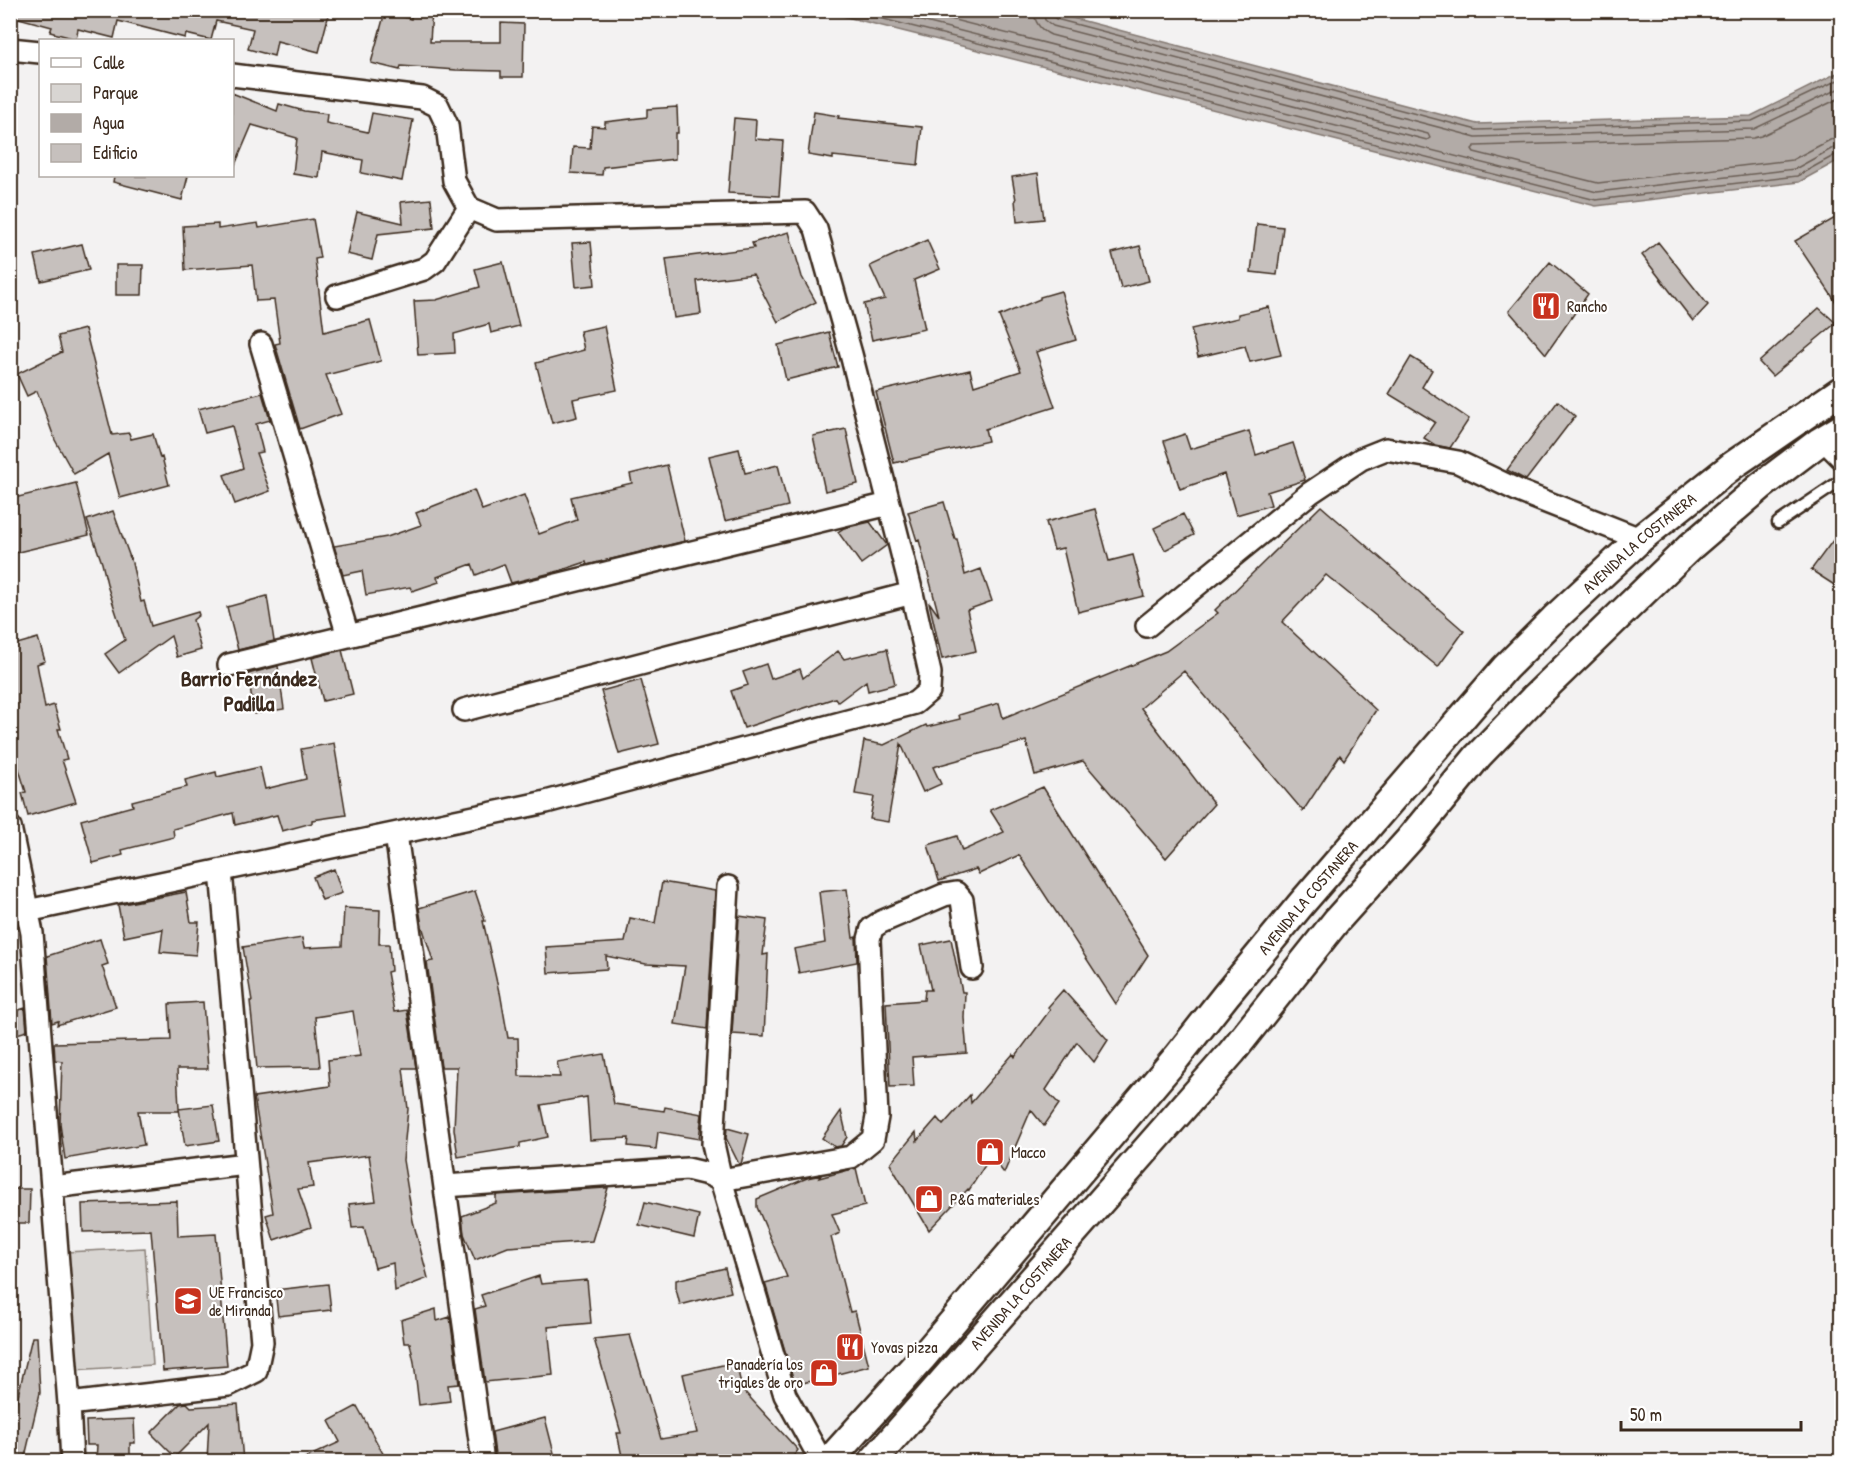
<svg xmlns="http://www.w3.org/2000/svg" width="1852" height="1472" viewBox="0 0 1852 1472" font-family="'Patrick Hand',sans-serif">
  <rect width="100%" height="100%" fill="#f3f2f2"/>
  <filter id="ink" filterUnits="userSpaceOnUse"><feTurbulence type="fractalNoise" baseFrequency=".0167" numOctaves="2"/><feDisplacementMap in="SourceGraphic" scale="12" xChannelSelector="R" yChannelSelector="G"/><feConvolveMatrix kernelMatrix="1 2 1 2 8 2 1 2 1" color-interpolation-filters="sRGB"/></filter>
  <g filter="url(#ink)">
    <path fill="#d8d5d2" stroke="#8a8078" stroke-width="1.5" d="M145,1248L153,1365L73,1370L66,1252Z"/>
    <path fill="#b2aba7" stroke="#827770" stroke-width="1.5" d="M823,11H1046L1477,124L1751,116L1841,71V159L1799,182L1596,206Z"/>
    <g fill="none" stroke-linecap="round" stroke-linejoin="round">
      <path stroke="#6b5e55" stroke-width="1.5" d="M848,10L1596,200L1797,176L1837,154H1842
        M878,10L1597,192L1795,169L1833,148L1842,146
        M915,10L1427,140L1430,138L1428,134L1051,35C1040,30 1034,22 1034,10
        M1043,10L1045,20L1053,26L1476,137L1754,129L1842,87
        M1051,10L1052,16L1056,19L1477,130L1752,121L1842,78
        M1842,97L1761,136L1753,138L1475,146L1472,149L1474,152L1598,183L1792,160L1830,140L1842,137"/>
    </g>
    <path fill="#c6c0bd" stroke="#3b2a1e" stroke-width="1.5" d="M16,10H330L319,52L277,41L274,56L248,49L253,29L216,21L211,40L186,34L185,38L118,21L114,38L78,29L76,39L50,32L52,27L15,17Z
      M412,10H432L430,42H501V23L524,24L523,77H501V71L456,70L401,66L400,70L371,63L385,12L411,19Z
      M232,93L277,111L279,104L304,111L327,114L326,123L368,132L372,113L413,120L402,181L361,173L363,160L322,152L319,178L293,174L297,138L252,125L232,172Z
      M677,107L678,133H675V159L603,167L602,175L571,173L573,147L590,148L592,126L605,127V122L647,117V109Z
      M814,112L839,116L838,118L922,127L918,165L833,156V159L808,155Z
      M734,118L756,120L755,139L783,141L779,196L728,193Z
      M1038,173L1044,219L1017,222L1015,200H1016L1012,177Z
      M114,176H188L182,200L113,182Z
      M431,199L434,228L378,234L372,260L347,254L357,212L403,223L401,202Z
      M1842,214V311L1795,241Z
      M313,219L320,258L315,259L324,332L370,320L381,361L326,375L341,414L300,429L275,344L280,343L274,300L256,301L252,265L185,270L183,226L218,224V229L258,223L259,228Z
      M1257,224L1283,227L1277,275L1251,272Z
      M789,232L802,277L816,302L778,322L753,274L697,281L701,314L674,318L666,259L754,248L752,243Z
      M927,240L940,269L914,280L925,329L872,340L864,304L885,299L870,266Z
      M591,242L595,285L576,287L572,243Z
      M1658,242L1708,305L1693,321L1642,255Z
      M82,244L89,270L41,281L35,255Z
      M1140,246L1149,281L1121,288L1112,253Z
      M503,262L519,326L491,333L489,324L454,334L455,353L418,355L414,301L436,300L480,287L475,269Z
      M1550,262L1588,294L1546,354L1509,311Z
      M116,265H143L142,295H116Z
      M1061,291L1076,340L1036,352L1055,407L985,429L988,441L894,463L876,392L970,370L974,386L1021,371L999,316L1040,299V297Z
      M1269,307L1281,355L1250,362L1245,346L1198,357L1191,329L1238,318V314Z
      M1819,308L1836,323L1772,376L1759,362Z
      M604,326L617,390L573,399L577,417L552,423L536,363L584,350L580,331Z
      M85,329L112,435L129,433L131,439L153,434L160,458L162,457L169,485L120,498L108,454L74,474L55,440L37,391L27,396L17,374L62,352L58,336Z
      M829,332L838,367L786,380L778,345Z
      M1411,357L1432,370L1422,387L1469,419L1450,448L1435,445L1424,438L1435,422L1389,394Z
      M262,393L270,420L256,424L263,452L256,453L270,491L235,504L224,475L243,468L232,426L205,433L198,409Z
      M1558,401L1575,416L1526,480L1507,470Z
      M846,429L858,484L825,491L813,436Z
      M1249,431L1256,455L1293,443L1305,480L1267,492L1271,505L1236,515L1224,474L1180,489L1164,441L1185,434L1190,449Z
      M739,449L745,473L778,465L788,506L725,521L709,456Z
      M667,465L685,541L587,565L586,562L559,571L511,583L504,564L476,575L472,564L437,577L439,582L412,591L410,587L366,595L362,571L343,575L334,546L387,537L421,525L416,513L474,490L482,510L524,495L539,534L577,520L571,497L632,483L630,474Z
      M76,483L89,535L10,554V499Z
      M944,502L955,539H957L965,575L981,569L992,601L967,610L976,651L942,659L929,602L939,616L919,540L917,541L908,512Z
      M1321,506L1464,631L1438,667L1326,575L1282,622L1376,710L1344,760L1340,755L1303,811L1184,671L1141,708L1214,804L1166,858L1083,761L1035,775L1026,741L933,767L941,784L923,792L901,744L888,822L870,819L874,797L855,794L864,741L884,745L926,725L927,727L960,719L959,715L999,703L1003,718L1166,651L1218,613L1215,610Z
      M1095,509L1109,561L1133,555L1144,596L1078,612L1063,548L1054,550L1046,522Z
      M113,511L132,563L141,602L144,601L151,626L198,612L199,615L193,620L201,650L177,657L171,636L119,673L105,654L125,640L108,588L102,563L87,520Z
      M1183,514L1194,535L1165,550L1154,528Z
      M870,522L887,545L861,564L838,532L844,528Z
      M1842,528V590L1811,570Z
      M267,596L274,641L238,650L227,607Z
      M38,638L45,661L37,664L45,708L54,705L61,729H58L67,759L62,760L76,802L28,816L22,793L26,792L10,740V646Z
      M887,649L895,684L868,691L866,681L838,702L835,698L744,728L731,691L748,685L743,672L766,664L771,679L800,669L803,678L838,651L844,659Z
      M342,650L353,694L323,701L312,658Z
      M278,666L284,709L254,714L248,674Z
      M641,680L659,744L619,754L601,691Z
      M334,743L346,815L312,820V823L282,831L277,815L235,825L233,813L173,829L174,837L122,850L123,855L93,863L81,820L133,806L132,801L187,787L185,780L216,772L217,777L260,767L265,789L306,779L301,749Z
      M1043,787L1148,955L1116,1004L1019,855L979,874L976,869L939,881L928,845L957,836L962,851L1004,832L990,810Z
      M334,869L342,893L322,900L313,877Z
      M662,882L715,891L707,1029L675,1024L685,966L646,964L606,956L607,969L548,973L546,947L625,942L630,918L655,923Z
      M847,889L853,938L856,937L857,962L799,973L794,949L825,943L819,892Z
      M475,891L485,921H483L499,992H500L508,1038H518L519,1076L560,1077L557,1062L604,1054L614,1104L664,1111L665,1107L702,1114L699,1139L658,1132L656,1149L628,1146L629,1138L590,1140L587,1097L541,1105L548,1137L520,1143V1147L458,1157L454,1129L457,1067H441L427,962L433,961L422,926L419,908Z
      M186,892L191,922H199L196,955L160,952L163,929L124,937L118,905Z
      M344,908L380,910L379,944H389L391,971L387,972L394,1012L407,1010L416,1068H403L408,1109L403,1160L413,1221L428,1278L395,1291L393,1263L375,1268L364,1227L352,1228L349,1204L376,1201L369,1155L309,1163L313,1187L298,1189L311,1227L274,1240L266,1215L273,1213L254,1097L330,1086L328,1060L360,1056L353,1011L315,1017L320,1067L257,1068L250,1001H252L243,947L302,938L304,948L342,946Z
      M739,916L767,920L763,955L768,954L764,1036L732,1034Z
      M100,939L108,964L102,966L116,1007L57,1025L58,1021L52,1023L47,956Z
      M951,939L962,992H965L964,1018L967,1053L912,1057L914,1086L890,1087L886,1003L924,1000L925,990H931L921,945Z
      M1063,990L1108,1040L1094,1062L1077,1042L1046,1090L1059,1104L1044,1126L1031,1110L1004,1173L991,1156L969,1190L968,1189L929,1230L890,1164L916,1132L917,1141L937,1118L943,1125L970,1095L971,1103L1013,1054L1015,1057L1050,1010L1048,1007Z
      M203,1002L208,1069H177L179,1109L213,1105L219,1141L185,1146L179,1109V1111H138L144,1145L65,1159L60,1124L62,1061L55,1060L54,1043L171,1040L169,1004Z
      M25,1008L27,1031L10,1036V1013Z
      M841,1111L847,1137L841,1146L835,1147L822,1138Z
      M727,1128L749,1134L741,1164H739L726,1138Z
      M856,1168L865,1206L832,1214L840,1233L831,1237L850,1312L855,1311L869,1366L795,1385L765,1283L787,1277L757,1207V1199L807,1178L821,1175L819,1178Z
      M605,1188H608L592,1241L508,1247L475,1260L464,1234L462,1216L496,1203V1195Z
      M10,1189H30L29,1223H10Z
      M177,1201L178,1236L216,1234L227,1366L163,1371L151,1230L83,1232L82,1204Z
      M645,1202L699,1215L694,1238L639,1225Z
      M725,1268L731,1292L680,1305L676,1289V1280Z
      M539,1276L541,1284L587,1280L591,1323L548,1327L553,1375L485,1382L475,1309L485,1306L481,1295Z
      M328,1284L331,1310L278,1316L275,1290Z
      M436,1309L437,1321L450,1317L459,1384L448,1385L450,1401L419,1405L414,1362L410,1343H404L401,1320Z
      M630,1335L661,1439L697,1433L683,1374L736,1362L742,1389L798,1450L790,1461H623L617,1433H621L594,1339Z
      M32,1337H37L40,1393L24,1461H10V1429Z
      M187,1403L191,1407L238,1404L243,1461H207L209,1423L175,1457L151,1433L180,1404Z
      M357,1406L387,1461H299L340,1442L329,1421Z
      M545,1418L556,1461H496L492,1432Z
      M134,1419L135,1443H130V1461H96L97,1445H87L86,1421Z"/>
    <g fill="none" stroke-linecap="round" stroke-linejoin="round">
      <g stroke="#3b2a1e" stroke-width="15">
        <path id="service" d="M1819,443L1842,466
          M1778,523L1842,480"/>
      </g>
      <g stroke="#3b2a1e" stroke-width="26">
        <path id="minor" d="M10,49L40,52
          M337,296L424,269L435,261L469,208
          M261,344L348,636
          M1147,626L1310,493L1361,459L1386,449L1458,462L1521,492L1640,539
          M229,665L889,504
          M464,710L912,593
          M10,827L32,933L69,1404L72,1462
          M396,834L483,1462
          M728,887L713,1144L721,1180L851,1157L873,1139L877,1117L869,939L872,928L881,922L944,895L956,893L962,900L972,968
          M27,911L546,802L915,703L929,691L930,673L912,593L851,354L816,229L805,212L497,220L469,208L454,181L447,125L438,106L422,98L232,75
          M445,1186L687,1169L708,1174L721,1180L785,1395L822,1462
          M52,1187L246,1164
          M69,1404L228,1385L256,1371L262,1342L221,871"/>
      </g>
      <g stroke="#3b2a1e" stroke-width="32">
        <g id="tertiary">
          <path id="s1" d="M828,1462L922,1358L1177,1057L1226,995L1302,903L1505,668L1554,619L1640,539L1733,465L1842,390"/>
          <path id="s2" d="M872,1462L1232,1052L1337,920L1409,840L1478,756L1533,699L1690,547L1761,486L1819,442L1842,428"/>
        </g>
      </g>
      <use href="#service" stroke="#fff" stroke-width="10"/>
      <use href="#minor" stroke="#fff" stroke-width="21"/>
      <use href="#tertiary" stroke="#fff" stroke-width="27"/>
    </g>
  </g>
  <defs>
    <g id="restaurant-square" transform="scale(1.5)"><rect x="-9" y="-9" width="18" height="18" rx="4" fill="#c8321e" stroke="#fff"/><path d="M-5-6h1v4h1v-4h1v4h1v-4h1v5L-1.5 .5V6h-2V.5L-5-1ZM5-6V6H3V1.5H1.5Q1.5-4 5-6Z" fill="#fff"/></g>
    <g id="shop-square" transform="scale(1.5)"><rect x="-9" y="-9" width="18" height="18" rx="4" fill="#c8321e" stroke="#fff"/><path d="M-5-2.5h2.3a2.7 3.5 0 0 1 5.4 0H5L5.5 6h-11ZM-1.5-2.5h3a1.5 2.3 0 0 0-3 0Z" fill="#fff"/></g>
    <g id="school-square" transform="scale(1.5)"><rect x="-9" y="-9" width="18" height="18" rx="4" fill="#c8321e" stroke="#fff"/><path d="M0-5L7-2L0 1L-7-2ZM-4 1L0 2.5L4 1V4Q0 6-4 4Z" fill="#fff"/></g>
  </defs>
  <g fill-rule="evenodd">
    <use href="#restaurant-square" x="1546" y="306"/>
    <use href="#shop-square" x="990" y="1152"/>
    <use href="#shop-square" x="929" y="1199"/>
    <use href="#school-square" x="188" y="1301"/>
    <use href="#restaurant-square" x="850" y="1347"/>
    <use href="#shop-square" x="824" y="1373"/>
  </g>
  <g text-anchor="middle" stroke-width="4.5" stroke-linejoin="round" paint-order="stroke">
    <g font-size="16" fill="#3b2a1e" stroke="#fff" text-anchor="start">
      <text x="1567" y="312">Rancho</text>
      <text x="1011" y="1158">Macco</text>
      <text x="950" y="1205">P&amp;G materiales</text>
      <text x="209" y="1298">UE Francisco<tspan x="209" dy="18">de Miranda</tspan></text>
      <text x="871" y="1353">Yovas pizza</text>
      <text x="803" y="1370" text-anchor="end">Panadería los<tspan x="803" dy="18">trigales de oro</tspan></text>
    </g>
    <g font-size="16" fill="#3b2a1e" stroke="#fff">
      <text dy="6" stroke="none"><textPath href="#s1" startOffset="1227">AVENIDA LA COSTANERA</textPath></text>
      <text dy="6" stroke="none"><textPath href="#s1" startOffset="741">AVENIDA LA COSTANERA</textPath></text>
      <text dy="6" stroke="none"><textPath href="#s2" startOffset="225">AVENIDA LA COSTANERA</textPath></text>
    </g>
    <g font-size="22" font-weight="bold" fill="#3b2a1e" stroke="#fff">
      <text x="249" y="686">Barrio Fernández<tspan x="249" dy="25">Padilla</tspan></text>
    </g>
  </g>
  <rect width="1852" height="1472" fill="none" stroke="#fff" stroke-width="36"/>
  <rect x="18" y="18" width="1816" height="1436" fill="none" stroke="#3b2a1e" stroke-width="2" filter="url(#ink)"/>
  <rect x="39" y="39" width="195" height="138" fill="#ffffff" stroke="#b1aaa5" stroke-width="1.5"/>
  <rect x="51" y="58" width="30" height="9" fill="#ffffff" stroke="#b1aaa5" stroke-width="1.5"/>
  <text x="93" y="69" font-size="18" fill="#3b2a1e">Calle</text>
  <rect x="51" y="84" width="30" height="18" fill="#d8d5d2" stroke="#b1aaa5" stroke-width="1.5"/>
  <text x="93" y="99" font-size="18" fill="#3b2a1e">Parque</text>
  <rect x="51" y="114" width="30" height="18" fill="#b2aba7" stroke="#b1aaa5" stroke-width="1.5"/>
  <text x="93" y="129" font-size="18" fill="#3b2a1e">Agua</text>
  <rect x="51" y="144" width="30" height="18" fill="#c6c0bd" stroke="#b1aaa5" stroke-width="1.5"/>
  <text x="93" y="159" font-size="18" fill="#3b2a1e">Edificio</text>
  <path d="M1621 1421v9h180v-9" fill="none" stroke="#3b2a1e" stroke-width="3"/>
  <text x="1630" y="1421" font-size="18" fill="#3b2a1e" stroke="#ffffff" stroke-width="4.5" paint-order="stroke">50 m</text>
</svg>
